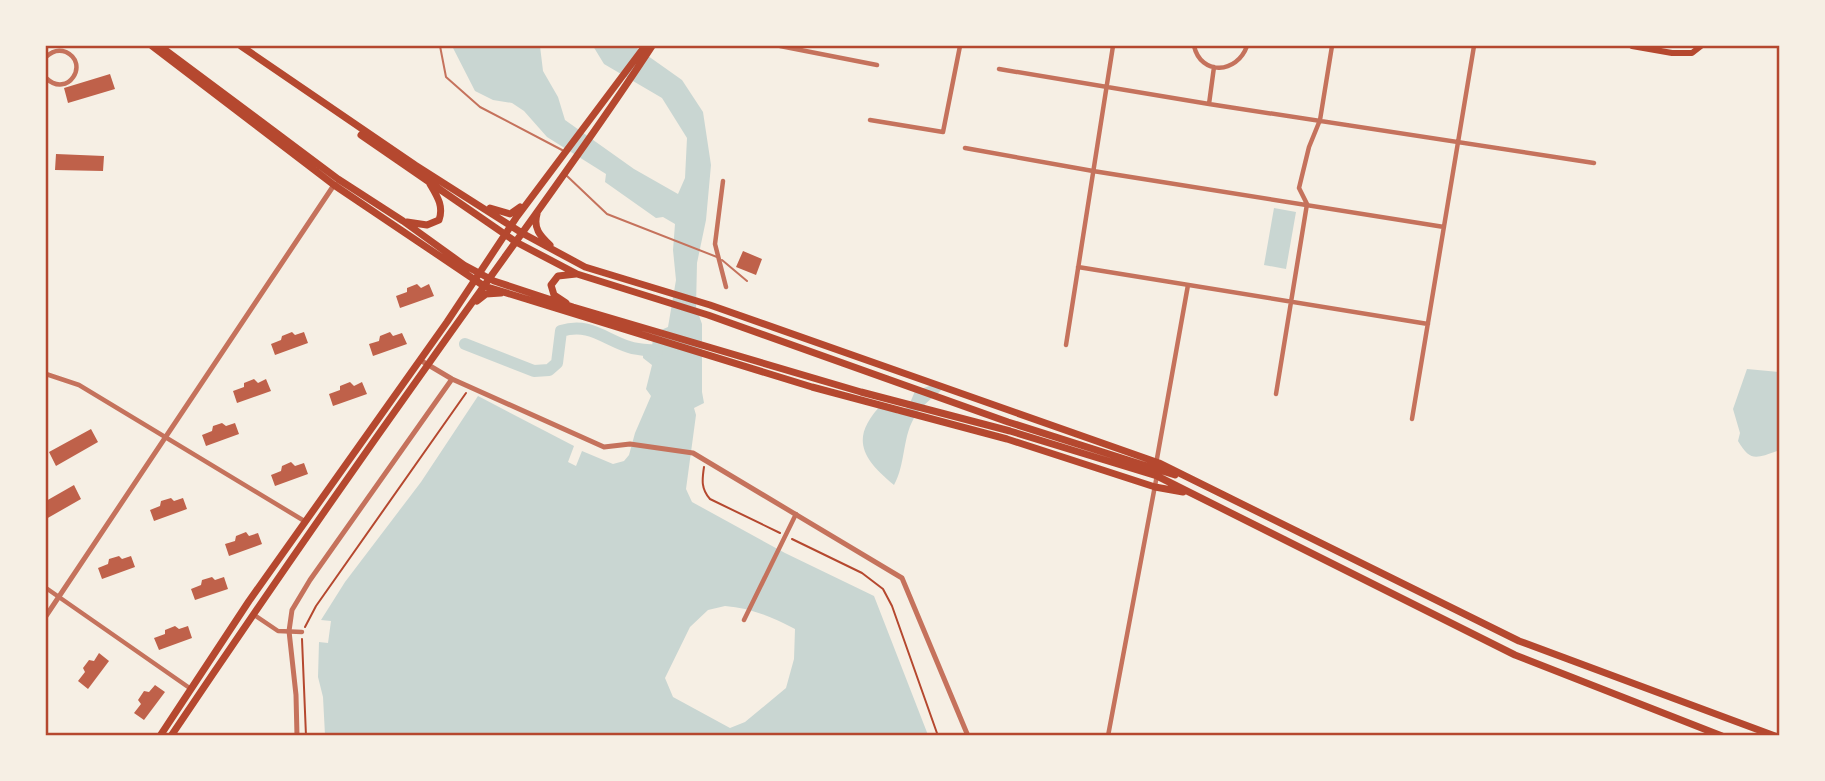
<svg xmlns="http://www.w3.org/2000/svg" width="1825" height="781" viewBox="0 0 1825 781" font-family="'Roboto Serif',serif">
  <rect width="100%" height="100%" fill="#f6efe4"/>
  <path fill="#c9d6d2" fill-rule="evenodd" d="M452,46H540L543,71L558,97L565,120L634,169L678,194L685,178L687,138L662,98L604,64L593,46H634L682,80L703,112L711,165L706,220L697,263L696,307L702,324V392L704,403L694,408L696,415L686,489L692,502L785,553L874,596L928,735H325L323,697L318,677L319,642L328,643L331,621L321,620L345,582L421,482L478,396L574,446L568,462L576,466L582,451L613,464L624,461L629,455L635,433L651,396L646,389L652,365L643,358V349L652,346L654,333L668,327L676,280L673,250L675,224L663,217L656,218L605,182L606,174L547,137L524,111L512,103L493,100L475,91ZM725,606C751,608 772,617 795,629L794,659L786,688L745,722L730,728L673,697L665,678L690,627L708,610Z
    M1274,208L1296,212L1286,269L1264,265Z
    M1747,369L1779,372V446L1777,451C1755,459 1750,461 1738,441L1740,433L1733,409Z
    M938,383L945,387C935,396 923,404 916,415C902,435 906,464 894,485C860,457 850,437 883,403L898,414C909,410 911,400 915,391Z"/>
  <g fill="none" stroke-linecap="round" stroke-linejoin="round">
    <path stroke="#c9d6d2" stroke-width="12" d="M465,344L534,371L549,370L557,363L561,331C589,322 604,339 629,347C638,350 648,350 657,351"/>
  </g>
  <path fill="#bf614a" d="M110,74L115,89L68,103L64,88Z
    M56,154L104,156L103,171L55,170Z
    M743,251L762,259L756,275L736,267Z
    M417,284L421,288L429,284L434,296L400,308L396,296L407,292V288Z
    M292,332L295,335L304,332L308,343L275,355L271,344L281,340L282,336Z
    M390,332L393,336L402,333L407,344L373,356L369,344L379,341L380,336Z
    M254,379L258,383L266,379L271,391L237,403L233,391L244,387V383Z
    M350,382L354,386L362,382L367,394L333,406L329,394L340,390V386Z
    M222,423L226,426L235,423L239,434L206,446L202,435L212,431L213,426Z
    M91,429L98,442L56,466L49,452Z
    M291,462L295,466L304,463L308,474L275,486L271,475L281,471L282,466Z
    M74,485L81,499L46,519V501Z
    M171,498L174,501L183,498L187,509L154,521L150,510L160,506L161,501Z
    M246,532L249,536L258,533L262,544L229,556L225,544L235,541L236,536Z
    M119,556L122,559L131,556L135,567L102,579L98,568L108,564L109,559Z
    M212,577L215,580L224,577L228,589L195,600L191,589L201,585L202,580Z
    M175,626L179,629L188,626L192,638L159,650L154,638L165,634V630Z
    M99,653L109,661L88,689L78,681L85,672L83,668L89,660L94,661Z
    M155,685L165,692L144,720L134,713L141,704L138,700L144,691L149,692Z"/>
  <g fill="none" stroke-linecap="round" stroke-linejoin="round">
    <path stroke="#b5482f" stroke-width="2" d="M704,467C702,480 701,489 710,499L780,533
      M792,539L862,573L883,589L892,606L938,736
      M305,627L316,606L466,393
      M302,639L306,736"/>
    <path stroke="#c5725c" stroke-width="2" d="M440,46L446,77L480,107L562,150
      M567,176L607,214L717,257
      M722,260L747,281"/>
    <path stroke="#c5725c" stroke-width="4.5" d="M780,46L877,65
      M1194,46C1201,76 1237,74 1247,46
      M46,57C51,52 58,49 66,52C90,63 68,99 46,78
      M999,69L1209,104L1594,163
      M1209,104L1214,67
      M870,120L943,132L960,46
      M965,148L1093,171L1444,227
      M723,181L715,244L726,287
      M1078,267L1428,324
      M1066,345L1113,46
      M46,374L79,385L306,522
      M1276,394L1307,204L1299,188L1309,147L1320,120L1332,46
      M1412,419L1474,46
      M1156,464L1188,285
      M46,588L191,689
      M253,614L278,631L302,632
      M744,620L796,514
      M1108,736L1157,475"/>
    <path stroke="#c5725c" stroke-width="5" d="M420,360L452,379L604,447L630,444L693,453L902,578L968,736
      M46,616L334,185
      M297,736L296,695L289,631L292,610L310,580L452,379"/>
    <path stroke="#b5482f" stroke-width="6" d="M1632,46L1672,53H1692L1701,46"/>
    <path stroke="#b5482f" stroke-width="7" d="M152,46L334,185L484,286L812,387L1007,439L1155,487L1183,492
      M160,46L338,179L403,221L464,265L494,281L573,307L861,392L1010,431L1157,476L1515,655L1722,736
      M241,46L415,165L522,233L585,267L710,305L1159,463L1519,641L1775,736
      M361,135L516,242L577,274L708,315L1008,422L1175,475
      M490,208L510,214L520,207
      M537,214C533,228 540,236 550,245
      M407,222L427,225L439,220C444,206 437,196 430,184
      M477,301L486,294L501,293
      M566,303L554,295L551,285L558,276L576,274
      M160,736L249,601L447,322L516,218L645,46
      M171,736C255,611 340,488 427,366C502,259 581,155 652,46"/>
  </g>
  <rect width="1825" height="781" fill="none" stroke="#f6efe4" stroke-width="94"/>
  <rect x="47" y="47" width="1731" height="687" fill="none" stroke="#b5482f" stroke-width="2.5"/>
</svg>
